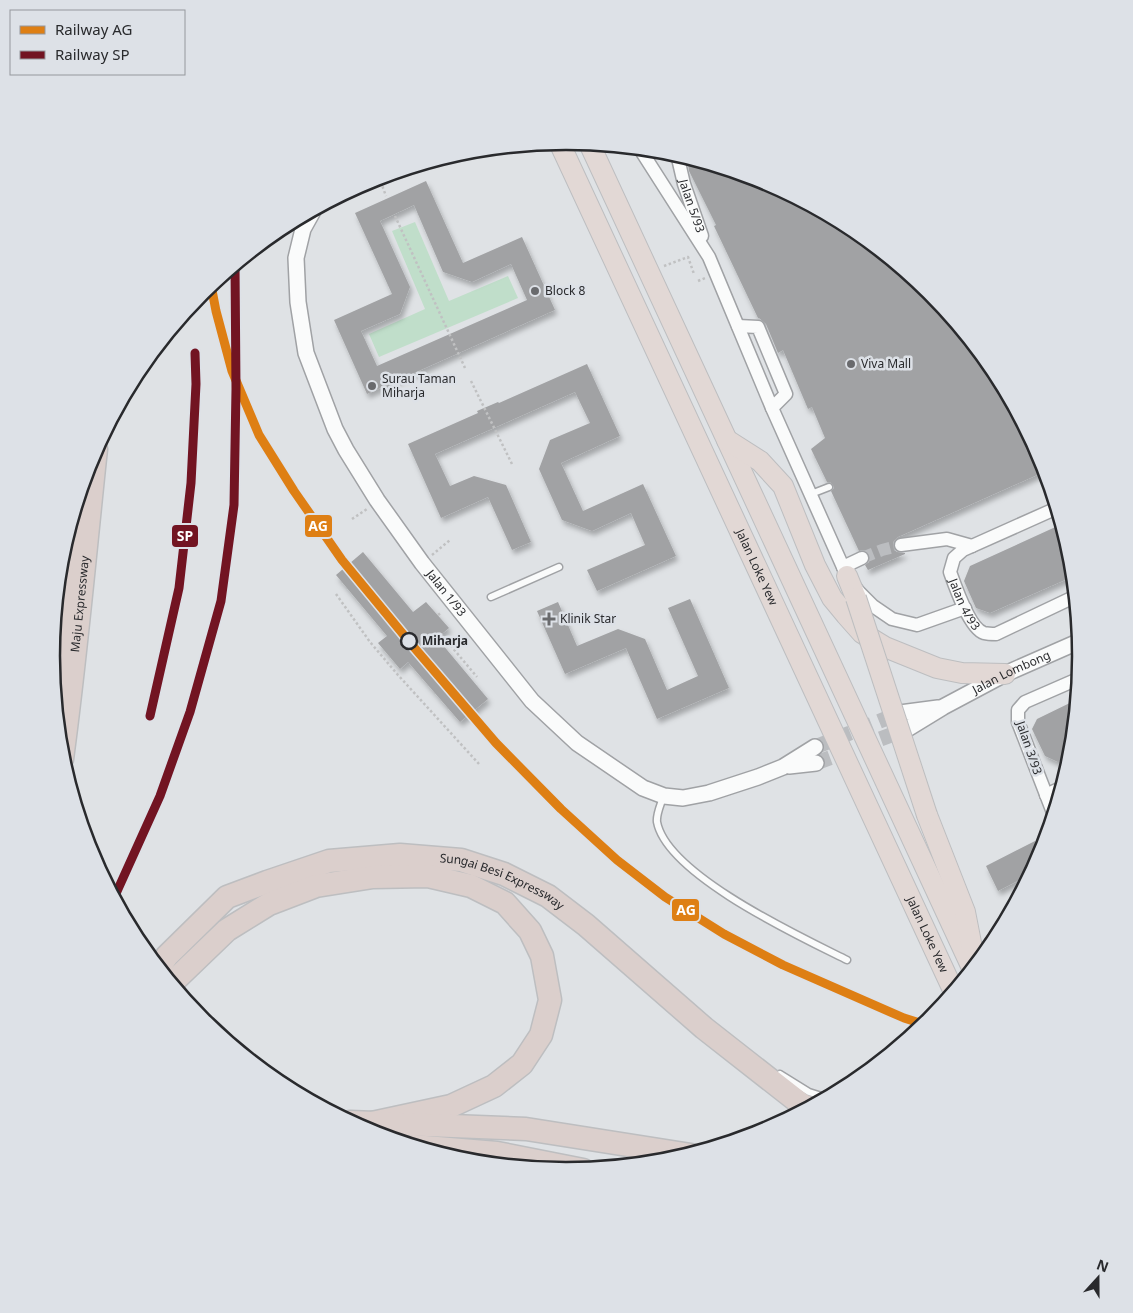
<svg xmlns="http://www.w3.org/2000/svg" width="1133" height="1313" viewBox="0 0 1133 1313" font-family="'Noto Sans',sans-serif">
  <defs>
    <filter id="shadow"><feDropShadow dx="2.5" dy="4.5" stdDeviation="2.5" flood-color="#0004"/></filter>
  </defs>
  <rect width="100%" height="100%" fill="#dfe2e5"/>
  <path fill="#c0deca" d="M415,222L449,301L508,276L518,298L379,357L369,334L425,309L392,231Z"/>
  <path fill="#a1a2a4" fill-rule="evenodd" filter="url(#shadow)" d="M697,160L764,181L853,228L931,292L995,370L1043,460L1046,471L898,537L893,542L894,550L897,552L905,553V554L868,570L865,565L869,562V555L866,551L862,550L859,551L831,491L834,488L833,485L830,482H827L811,449L825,438L812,407L808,409L783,350L778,353L766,324L759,318H758L714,226L716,225L689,171L688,165Z
    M426,181L463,263L522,237L555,310L367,394L334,320L392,294L355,213ZM414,205L443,272L472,282L511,264L527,300L377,366L361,331L400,314L410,287L380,221Z
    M587,364L620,436L561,463L583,511L643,484L676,556L597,591L587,570L645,545L631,513L592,531L562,520L539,469L550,440L590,423L575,392L435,454L450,486L474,476L506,485L531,542L512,550L488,497L441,518L408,444L478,413L477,411L498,402L499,403Z
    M1062,524L1072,556L1074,576L990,613L976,608L964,581L970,566Z
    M363,552L413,612L426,602L449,628L437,638L488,699L460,722L408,662L400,669L378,643L387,636L336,575Z
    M690,599L729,688L657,719L626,648L565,674L537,611L558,602L577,646L618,629L645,639L667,690L698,676L668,608Z
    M1078,699L1072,754L1071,757L1058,762L1045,756L1032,729L1037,719Z
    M1035,841L1042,855L1031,874L998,891L986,866Z"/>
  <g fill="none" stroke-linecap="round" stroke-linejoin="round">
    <path stroke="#bbbdc0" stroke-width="12" stroke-dasharray="12 6" stroke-linecap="butt" d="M862,558L882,550L901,545"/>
    <path stroke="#bbbdc0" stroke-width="15" stroke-dasharray="15 8" stroke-linecap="butt" d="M815,747L900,713
      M816,763L907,729"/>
    <g stroke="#a0a2a5" stroke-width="9">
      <path id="service" d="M811,494L829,487
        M491,597L559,567
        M663,797C661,804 656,814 657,822C667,875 801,937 847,960
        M780,1074L809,1092L828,1098"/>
    </g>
    <g stroke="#a0a2a5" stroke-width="15">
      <g id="minor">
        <path d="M640,149L709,257L772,408L847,576L858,591L873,606L892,619L917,625L965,608"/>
        <path id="s1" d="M677,154L684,184L702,236"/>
        <path d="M738,326L758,327L786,394L772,408"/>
        <path id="s2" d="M1057,508L963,550L954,558L950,572C955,586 970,629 984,633C988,634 992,634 996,634L1076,596"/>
        <path d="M901,545L947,539L972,546"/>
        <path d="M843,567L862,558"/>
        <path d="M1046,795L1063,787"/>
        <path d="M1054,815L1018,722V710L1025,702L1080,678"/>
      </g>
    </g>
    <g stroke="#a0a2a5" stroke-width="18">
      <g id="tertiary">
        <path id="s3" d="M313,211L303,229L296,258L298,302L306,353L335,429L346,450L377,500L422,563L532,701L577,743L643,788L664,796L683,798L709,793L758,777L783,767L815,747"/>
        <path d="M900,713L938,708"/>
        <path id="s4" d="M907,729L943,707L1005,674L1080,641"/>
        <path d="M789,766L816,763"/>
      </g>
    </g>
    <g stroke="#bdbec0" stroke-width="22">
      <g id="trunk">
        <path id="s5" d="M559,142L954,992"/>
        <path d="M589,143L973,970"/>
        <path d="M727,440L760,461L783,486L815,565L832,598L846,615L862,633L885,647L937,668L962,673L1005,674"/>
        <path d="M847,576L856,598"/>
        <path d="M927,815L965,912L973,953"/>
      </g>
    </g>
    <g stroke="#bdbec0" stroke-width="25">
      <g id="motorway">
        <path d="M52,667L66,541"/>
        <path id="s6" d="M62,759C76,656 85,552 96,449"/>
        <path id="s7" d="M159,968L167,956L227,897L267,882L329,861L400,855L461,860L504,874L548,896L586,925L704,1028L801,1104L809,1108"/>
        <path d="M173,985L175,980L227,930L269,904L316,886L373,877L428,876L471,886L505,903L530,931L542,956L550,1000L541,1035L522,1064L494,1086L451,1106L372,1123"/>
        <path d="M350,1122L526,1129L691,1155"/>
        <path d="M413,1146L497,1153L583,1170"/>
      </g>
    </g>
    <path stroke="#c0c1c2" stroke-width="2.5" stroke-dasharray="2.5 2.5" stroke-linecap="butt" d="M379,177L386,196
      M395,216L465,368
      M664,266L688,257L694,274
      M698,281L705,278
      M471,381L512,464
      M352,519L367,509
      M432,555L450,540
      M336,594L370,642L398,675L479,764
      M438,615L442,612
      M441,634L477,677"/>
    <use href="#service" stroke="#fafbfb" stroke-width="6"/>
    <use href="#minor" stroke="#fafbfb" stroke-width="12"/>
    <use href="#tertiary" stroke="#fafbfb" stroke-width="15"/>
    <use href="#trunk" stroke="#e2d8d5" stroke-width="20"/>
    <use href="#motorway" stroke="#dbcfcc" stroke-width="22"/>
    <g stroke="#bdbec0" stroke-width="22" stroke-linecap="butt">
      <path id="trunk-bridge" d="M856,598L927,815"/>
    </g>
    <use href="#trunk-bridge" stroke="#e2d8d5" stroke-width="20"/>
    <g stroke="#dde1e7" stroke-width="12">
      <path id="rail-1" d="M211,285L216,311L232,371L259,435L294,491L342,560L412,645L496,743L561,809L617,860L665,897L724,934L783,965L904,1018L926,1025"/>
    </g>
    <g stroke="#dde1e7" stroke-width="12">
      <path id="rail-2" d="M150,716L179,588L191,483L196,384L195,353
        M114,898L160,796L190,712L221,601L234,505L236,389L235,265"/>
    </g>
    <use href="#rail-1" stroke="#de7f14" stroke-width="9"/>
    <use href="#rail-2" stroke="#721422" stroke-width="9"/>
  </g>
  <g fill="#696a6d" stroke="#dde1e7" stroke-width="2">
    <circle cx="535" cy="291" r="5"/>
    <circle cx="851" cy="364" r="5"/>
    <circle cx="372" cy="386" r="5"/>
    <path d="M546.5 611.5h5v5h5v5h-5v5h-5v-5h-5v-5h5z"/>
  </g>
  <circle fill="#dde1e7" stroke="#292a2d" stroke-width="2.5" cx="409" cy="641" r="8"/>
  <g text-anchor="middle" stroke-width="5" stroke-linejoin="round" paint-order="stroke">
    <g font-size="12" fill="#292a2d" stroke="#dde1e7">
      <text dy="4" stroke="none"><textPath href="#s1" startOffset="54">Jalan 5/93</textPath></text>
      <text dy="4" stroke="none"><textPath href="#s5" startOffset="469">Jalan Loke Yew</textPath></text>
      <text dy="4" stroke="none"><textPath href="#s3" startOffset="426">Jalan 1/93</textPath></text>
      <text dy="4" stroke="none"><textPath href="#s2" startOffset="165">Jalan 4/93</textPath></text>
      <text dy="4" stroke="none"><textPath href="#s6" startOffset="156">Maju Expressway</textPath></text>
      <text dy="4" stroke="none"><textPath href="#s4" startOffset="119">Jalan Lombong</textPath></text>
      <text transform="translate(1029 748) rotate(71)" y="4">Jalan 3/93</text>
      <text dy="4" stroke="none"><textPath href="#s7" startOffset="385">Sungai Besi Expressway</textPath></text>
      <text dy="4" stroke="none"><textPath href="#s5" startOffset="874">Jalan Loke Yew</textPath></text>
    </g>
    <g font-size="12" fill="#292a2d" stroke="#dde1e7" text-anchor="start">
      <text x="545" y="295">Block 8</text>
      <text x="861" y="368">Viva Mall</text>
      <text x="382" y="383">Surau Taman<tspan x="382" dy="14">Miharja</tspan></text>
      <text x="560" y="623">Klinik Star</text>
    </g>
    <g font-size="12" font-weight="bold" fill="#292a2d" stroke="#dde1e7" text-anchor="start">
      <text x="422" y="645">Miharja</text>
    </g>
  </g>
  <path d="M0 0H1133V1313H0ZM60 656a506 506 0 1 1 1012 0a506 506 0 1 1-1012 0Z" fill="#dde1e7" fill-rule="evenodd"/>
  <path fill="none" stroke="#292a2d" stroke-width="2.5" d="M60 656a506 506 0 1 1 1012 0a506 506 0 1 1-1012 0Z"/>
  <g stroke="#dde1e7" stroke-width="2">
    <rect x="304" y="514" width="29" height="24" rx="5" fill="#de7f14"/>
    <rect x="171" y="524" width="28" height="24" rx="5" fill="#721422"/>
    <rect x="671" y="898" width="29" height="24" rx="5" fill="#de7f14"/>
  </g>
  <g font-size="14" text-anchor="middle" font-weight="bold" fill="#fff">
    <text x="318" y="531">AG</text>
    <text x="185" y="541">SP</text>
    <text x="686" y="915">AG</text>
  </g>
  <rect x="10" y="10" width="175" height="65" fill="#dde1e7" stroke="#95989d"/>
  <rect x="20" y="26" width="25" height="8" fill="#de7f14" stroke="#95989d"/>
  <text x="55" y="35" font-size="15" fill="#292a2d">Railway AG</text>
  <rect x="20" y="51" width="25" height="8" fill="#721422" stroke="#95989d"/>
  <text x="55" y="60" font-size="15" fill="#292a2d">Railway SP</text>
  <g transform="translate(1098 1278) rotate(21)" stroke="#dde1e7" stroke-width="4" paint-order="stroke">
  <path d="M0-4L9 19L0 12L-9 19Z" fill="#292a2d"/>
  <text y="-8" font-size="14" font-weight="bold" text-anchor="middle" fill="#292a2d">N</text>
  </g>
</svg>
